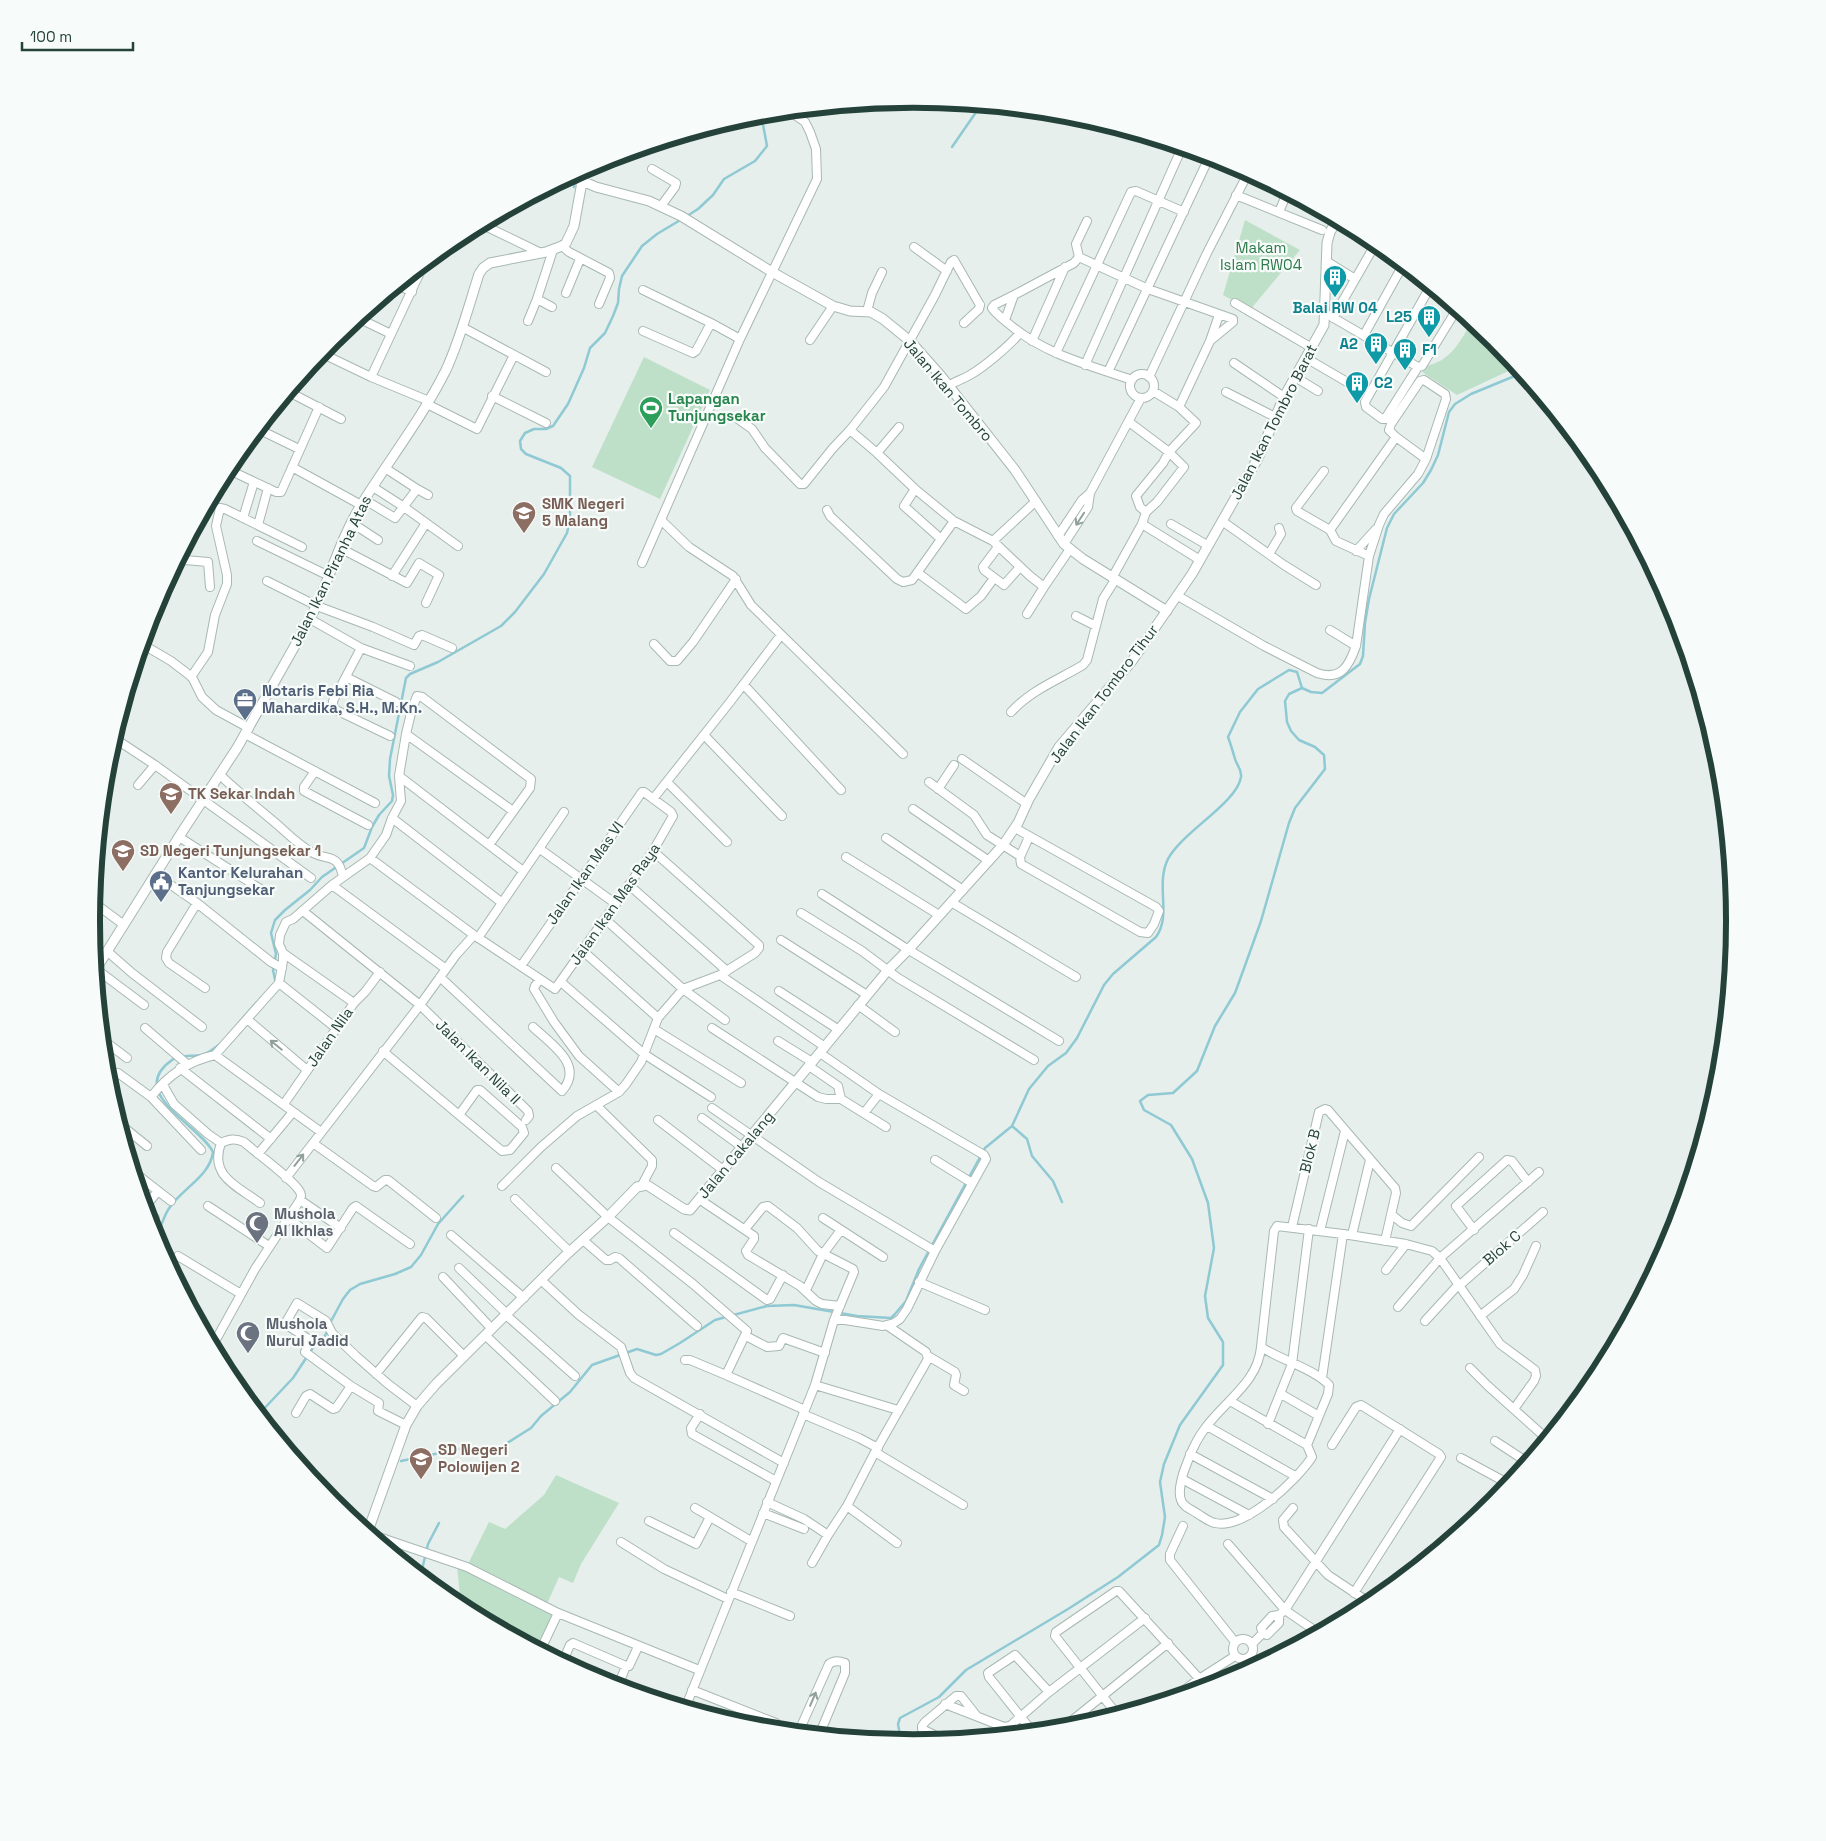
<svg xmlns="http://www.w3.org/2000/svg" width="1826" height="1841" viewBox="0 0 1826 1841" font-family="'Space Grotesk',sans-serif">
  <rect width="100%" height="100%" fill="#e6efeb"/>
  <path fill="#bfe0c8" d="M1245,220L1300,250L1250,310L1223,295Z
    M1470,325L1494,340L1517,367L1457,395L1422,372L1425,366C1450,361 1457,346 1470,325Z
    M644,357L710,390L660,499L592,467Z
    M556,1475L619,1503L581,1564L573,1583L559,1577L547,1604L468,1564L489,1522L505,1529L544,1495Z
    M457,1566L555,1614L540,1648L461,1606Z"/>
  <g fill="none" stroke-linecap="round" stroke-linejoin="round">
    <path stroke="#8ec9d4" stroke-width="2.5" d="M952,147L981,105
      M574,187L575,183
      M687,216L698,209L713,195L724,179L755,161L767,146L761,114
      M206,509L215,507V503L212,497
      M276,984L273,970L276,954L271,933L275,920L285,910L310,890L322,877L364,848L372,827L379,815L392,801L393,795L389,776L390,759L406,678L410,674L438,662L501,626L515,612L544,574L567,533L570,519V476L561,468L526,454L521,449L520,441L525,433L534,429H546L553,426L568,404L584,368L590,348L605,333L613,316L618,303L619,289L622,276L642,246L657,234L682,219
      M237,1025L256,1003
      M1012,1126L1027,1139L1032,1156L1053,1181L1062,1202
      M156,1239C161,1228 163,1216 170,1207C183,1188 210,1176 213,1152C200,1125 125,1093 172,1060C181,1054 192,1057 202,1055C209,1053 216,1047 221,1043
      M330,1323L343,1299L350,1290L360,1284L395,1274L411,1267L421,1255L438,1224L463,1196
      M260,1413L293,1378L314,1346L322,1341L328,1330
      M401,1461L459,1449L499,1448
      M477,1466L488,1455L531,1428L541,1416L570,1392L592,1365L637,1349L656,1355L661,1354L680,1343L715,1320L767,1306L794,1305L857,1316L891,1318L895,1314L906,1301L919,1269L985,1148L1012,1126L1029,1089L1048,1066L1066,1053L1077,1038L1104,985L1113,974L1156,937C1172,915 1155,885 1168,859C1182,832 1237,803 1241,777C1242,769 1237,766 1235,759C1233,752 1231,745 1228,737L1240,712L1258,689L1289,670L1297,672L1302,688
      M421,1574L428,1544L439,1523
      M901,1741L898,1724L900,1718L939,1697L966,1670L1068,1609L1118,1577L1159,1545L1162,1535L1165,1517L1160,1482L1164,1464L1180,1425L1223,1365V1342L1208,1318L1205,1296L1214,1248L1208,1203L1192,1159L1171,1125L1144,1110L1140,1101L1148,1095L1173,1093L1197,1071L1215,1026L1235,993L1247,960L1261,921L1289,823L1295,808L1325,769L1324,755L1315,747L1299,740L1291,731L1287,722L1285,701L1289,694L1302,688L1311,692L1322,693L1360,664L1363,656L1365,623L1369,599L1387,528L1394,514L1423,483L1431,470L1438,455L1449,412L1455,404L1471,394L1522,373"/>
    <g stroke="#a8b8b2" stroke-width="10">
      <path id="minor" d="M652,169L676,183L675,187L661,206
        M1236,195L1322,230
        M1279,212L1287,193
        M481,224L541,253
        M562,246L569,252L609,273L610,278L599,304
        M914,247L947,271
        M1079,257L1076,244L1087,221
        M1326,261L1355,279
        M398,285L412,292
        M643,290L711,323L740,339
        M566,293L580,259
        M1014,295L994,305L992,308C996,314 1003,319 1009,324C1044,354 1089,365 1132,380
        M537,299L552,307
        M1235,303L1312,348
        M867,311L872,293L882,272
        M1325,313L1418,367L1422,366L1457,309
        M358,318L391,334
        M1333,318L1376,243
        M1005,320L1014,295L1074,263L1079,257L1148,289L1233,319V322L1210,341L1179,407
        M528,321L537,299L553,250
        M964,323L979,309L980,305
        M462,327L546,372
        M643,331L693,353L696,351L711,323
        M1364,335L1403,265
        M810,340L833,306
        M1032,341L1065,267
        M1210,341L1219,315
        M321,353L371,377L429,401
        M1056,353L1131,192L1136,191L1184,212
        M1306,358L1347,382
        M1234,363L1284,397
        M1085,365L1180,152
        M1418,367L1385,419H1382L1366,407L1365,402L1430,287
        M1108,372L1206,164
        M1130 386a12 12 0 1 1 24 0a12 12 0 1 1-24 0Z
        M371,377L424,264
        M1149,377L1207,253L1244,181
        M1295,377L1318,391
        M948,386C956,381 963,379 970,375C984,367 1009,346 1020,333
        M289,392L341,419
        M1226,392L1275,417
        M492,396L546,423
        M427,404L477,429L514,355
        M738,419L752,429L765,448L800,484H804L833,448L850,430L884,387L935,295L951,262L954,260L980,305
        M258,429L299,449
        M850,430L877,453L915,489L954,521L993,541L1030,576L1044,587L1070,549
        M877,453L899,427
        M292,467L361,505
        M227,469L276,492H281L319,407
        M1324,471L1296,508L1297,511L1330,530L1336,541L1369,556
        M373,487L404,507L458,546
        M417,489L428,495
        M915,489L904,506L941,539
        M365,500L395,518L417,489L385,468
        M827,510L830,516L897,579L903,582L912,580L954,521
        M1146,512L1140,507L1136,496L1163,463L1169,452L1196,423L1179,407L1153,391
        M243,518L254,482
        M661,520L689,547L733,576L751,605L903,754
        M1222,521L1284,565L1316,585
        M352,523L378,540
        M1142,524L1200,560
        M1171,524L1207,545
        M258,525L268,488
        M1330,530L1396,437
        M1058,536L1082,500L1090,493L1141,398
        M257,541L329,576
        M993,541L1036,501
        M1064,544L1088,507L1090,493
        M998,547L983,567L984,570L1004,585L1020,567
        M340,548L407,583L419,563L439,575L426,603
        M1356,551L1376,529
        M1269,554L1281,534L1279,528
        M642,563L740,339L817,179L816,149L810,132L805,122L789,111
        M175,566L185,560L208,562L210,587
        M918,573L966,609L981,596L994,578
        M392,576L426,523
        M1112,578L1142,524L1146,512L1157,502L1184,467L1169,452L1129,422
        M267,581L317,606L373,627L414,645L419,636L422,635L452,648
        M1178,596L1264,646L1317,673C1341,681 1349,666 1356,646L1369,556L1379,525L1384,514L1418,474L1426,459L1446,399L1445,394L1424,380L1420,381L1391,424L1389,430L1396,437L1426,459
        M1027,614L1044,587
        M1076,616L1096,626
        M310,619L361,648L410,666
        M1330,630L1356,646
        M142,644L171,661L192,677L202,697L216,710L249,728
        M654,644L670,661H677L693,642L736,579
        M361,648L333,701V706L336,710L390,736
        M191,677L208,652L215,615L227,584V575L216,526L220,508L225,509L302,547
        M346,677L396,702
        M744,685L841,790
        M1011,712C1031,690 1058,680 1083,665L1087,660L1103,599L1115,580
        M245,734L375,803
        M406,734L513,811
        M704,735L782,816
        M114,738L155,765L311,878
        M962,759L1027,804
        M315,771L304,787V791L368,825
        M220,775C239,793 259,809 279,826C290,836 300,846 313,853C329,861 338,853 343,877
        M399,776L523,871
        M667,782L727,842
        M929,782L974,815L987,835L1020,856
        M138,785L155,765
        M938,789L954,765
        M653,799L730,702L781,635
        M913,809L989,861
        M392,818L501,902
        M1015,828L1156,907L1159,911L1154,924L1148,933L1140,932L1021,864L1020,857L1029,837
        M179,837L262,890
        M886,838L963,890
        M540,849L616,904
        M846,857L939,915
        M370,858L474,935L555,989L653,851L673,816L671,812L644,792H642L521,966
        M155,874L197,903L271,962L282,968
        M332,885L446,969
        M629,885L727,971
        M822,894L904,947L1059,1041
        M93,902L124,925
        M951,902L1076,977
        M197,903L167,952L166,958L169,963L205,988
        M303,911L420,1005L528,1111L529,1116L526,1120
        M801,913L862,951L898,978L1034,1060
        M605,919L683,989L725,1020
        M478,938L564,812
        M781,940L867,995
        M583,951L658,1018
        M108,952L132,973L202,1027
        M283,953L354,1003
        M96,969L144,1005
        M720,975L825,1047
        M440,977L562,1091C585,1065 551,1044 533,1027
        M540,979L535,986L534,989L554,1022L579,1056L619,1092
        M561,982L644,1054L711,1097
        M279,983L336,1028
        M779,991L839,1030
        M858,1005L895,1032
        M247,1019L307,1070
        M145,1028L187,1064
        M712,1028L818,1097L826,1099H841L886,1127
        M654,1029L741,1083
        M103,1040L127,1058
        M778,1041L812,1062
        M383,1051L391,1058L502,1151L510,1150L524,1133L522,1127L480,1090H477L459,1115
        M215,1055L321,1132
        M809,1066L838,1086L841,1099
        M180,1068L271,1139
        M118,1073L151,1097L201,1150
        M163,1085L174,1104L208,1134L221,1143
        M151,1097C168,1075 188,1061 215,1055L279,983L283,961V953L279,944L280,935L286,922L293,919L332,885L370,858L386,835L392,818L401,801L399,776L406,734L412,709L417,696L422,697L531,779L530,788L489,845
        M284,1104L354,1003L365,992L380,972
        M596,1105L652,1160V1166L642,1185
        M712,1108L819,1182L935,1251
        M864,1113L879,1094
        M702,1118L742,1147
        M658,1120L723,1170
        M121,1125L147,1146
        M313,1143L373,1186L376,1187L385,1180H388L436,1218
        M258,1154L293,1112
        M935,1160L972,1183
        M556,1168L608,1217L693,1284L747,1331L726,1375L805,1410
        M135,1173L171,1201
        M286,1178L420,1005L456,955L474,935
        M502,1186L541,1147L577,1116L619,1092L626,1084L641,1062L658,1018L683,989L720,975L755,953L759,948V945L653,851
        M515,1199L570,1252
        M699,1199L754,1236V1239L746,1251L748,1255L800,1286L816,1301L822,1304L840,1306
        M300,1200L341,1228
        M208,1206L269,1246
        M145,1207L158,1191
        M146,1211L155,1218
        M1391,1214L1402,1223L1411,1226L1479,1157
        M288,1218L327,1248L353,1208L356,1206L410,1244
        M823,1218L883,1257
        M1292,1227L1319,1112L1325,1109L1328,1110L1395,1188L1396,1193L1385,1241
        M745,1229L763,1207L768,1206L797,1228L818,1251L853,1269L854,1272L834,1320
        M1474,1230L1456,1206L1507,1160L1512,1161L1528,1182
        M1320,1231L1345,1131
        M674,1233L767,1300L770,1299L783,1275
        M451,1235L524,1298
        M1352,1235L1370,1160
        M583,1240L606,1260H610L615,1257L619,1258L697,1326
        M178,1256L241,1294
        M459,1268L507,1314
        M1386,1270L1406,1244
        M443,1277L492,1329
        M541,1280L579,1315L621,1347L630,1373L634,1378L784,1463
        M919,1282L985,1310
        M1460,1285L1543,1212
        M806,1290L823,1254L841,1230
        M1398,1307L1440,1258L1539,1172
        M506,1315L575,1376
        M1480,1316L1514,1289L1523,1275L1536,1246
        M1425,1321L1459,1284
        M485,1335L555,1401
        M746,1336L767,1347L779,1346L783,1338L825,1353
        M213,1345L255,1269L300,1200C301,1196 302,1195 300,1192C294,1180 256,1153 244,1142C235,1138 229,1139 221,1143C209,1176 237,1186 260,1203
        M1261,1347L1274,1231L1277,1226L1343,1234L1406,1244L1432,1251L1440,1258L1500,1344L1535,1370L1536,1376L1534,1381L1514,1409
        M928,1356L955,1372L956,1375L954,1385L964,1391
        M685,1360H690L726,1375
        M1470,1368L1488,1386L1546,1438
        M376,1374L422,1317L426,1318L464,1356
        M1322,1378L1343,1234
        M815,1385L898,1410
        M1281,1394L1319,1416
        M1230,1401L1307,1445L1312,1457C1297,1480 1245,1530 1215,1523C1209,1522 1203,1517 1198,1514C1193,1510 1183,1507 1181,1500C1178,1492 1181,1482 1183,1474C1189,1457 1195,1441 1206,1427C1226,1400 1258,1382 1261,1347C1281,1360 1314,1369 1329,1385L1328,1394L1307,1445
        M296,1413L306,1396L310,1394L333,1409L336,1408L351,1386
        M700,1414L691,1428L692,1434L776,1481
        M803,1414L859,1438L878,1448
        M1268,1424L1292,1364L1309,1229
        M406,1425L378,1411L379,1403L351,1386L305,1352L310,1340L285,1324L297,1303L326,1321L332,1333L356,1356L388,1384L417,1406
        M1207,1426L1295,1476
        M1495,1441L1527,1462
        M1332,1445L1356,1407L1361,1405L1439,1454L1441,1457L1354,1593
        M875,1452L963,1505
        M1190,1454L1273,1499
        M1461,1458L1509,1484
        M1182,1479L1249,1515
        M1495,1501L1506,1482
        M767,1502L804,1519L828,1535
        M847,1506L897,1543
        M695,1508L751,1541
        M1293,1508L1283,1520L1284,1527L1328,1575L1370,1603
        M763,1513L804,1529
        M649,1521L696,1544L710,1517
        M1183,1526L1170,1554V1560L1235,1642
        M373,1535L467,1567L558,1613L699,1670
        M621,1542L664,1569L728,1599
        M1228,1544L1285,1610L1317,1632
        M812,1563L828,1535L847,1506L875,1452L928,1359L926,1352L888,1326
        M731,1592L790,1616
        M1263,1633L1267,1635L1279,1623V1615L1285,1610L1400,1429
        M1233 1649a10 10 0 1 1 20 0a10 10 0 1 1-20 0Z
        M1252,1644L1263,1633L1261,1628L1272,1616L1279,1615
        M541,1649L558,1613
        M1249,1657L1258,1663
        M563,1661L570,1645L573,1643L626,1666
        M618,1686L626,1666H629L637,1649
        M692,1690L776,1723
        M1179,1694L1199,1679L1235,1656
        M945,1704L1004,1727L1010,1726L1049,1692L1145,1618
        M686,1706L815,1385L834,1320H845L883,1326L894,1323L900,1319L907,1309L935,1251L986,1159L984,1155L879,1094L820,1053
        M1116,1713L1055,1636L1056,1632L1116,1591H1119L1206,1686
        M1064,1727L1168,1643
        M799,1731L829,1664C834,1660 840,1661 845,1663V1673L820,1733
        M1032,1731L989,1677L988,1673L1015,1655L1049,1692
        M943,1739L922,1729V1726L925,1722L956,1696H961L976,1715"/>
    </g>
    <g stroke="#a8b8b2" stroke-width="11">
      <path id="tertiary" d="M571,176L596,187L649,201L681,216L772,272L833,306L850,311L871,312L883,319L910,341L941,376L1015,470L1064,544L1083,559L1167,611
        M96,969L182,832L237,748L310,619C329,582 339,541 361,505C389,460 422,418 446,370C460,340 469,305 479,274L483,268L490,263L546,252L562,246L566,243L574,226L582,182L587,167
        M368,1531L406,1425L417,1406L436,1384L566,1255L608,1217L637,1187L647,1185L684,1209L690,1210L888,970L909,949L1003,845L1018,823L1029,799L1059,747L1132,661L1192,574L1258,458L1284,397L1324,325L1327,243L1330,232L1337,220"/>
    </g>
    <use href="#minor" stroke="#fff" stroke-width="8"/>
    <use href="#tertiary" stroke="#fff" stroke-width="9"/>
  </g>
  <defs><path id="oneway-shaft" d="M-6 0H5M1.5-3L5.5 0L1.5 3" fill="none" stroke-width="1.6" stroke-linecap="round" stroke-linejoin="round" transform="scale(1.25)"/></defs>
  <g stroke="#92a09c">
    <use href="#oneway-shaft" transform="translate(1080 519) rotate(123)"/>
    <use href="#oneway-shaft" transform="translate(276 1045) rotate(-141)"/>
    <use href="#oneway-shaft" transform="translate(299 1160) rotate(-52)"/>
    <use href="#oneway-shaft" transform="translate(813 1699) rotate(-67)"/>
  </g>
  <defs>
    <g id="building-pin" transform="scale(1.25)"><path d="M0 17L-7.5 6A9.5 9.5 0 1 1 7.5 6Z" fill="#0f9aa8" stroke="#f7fbf9"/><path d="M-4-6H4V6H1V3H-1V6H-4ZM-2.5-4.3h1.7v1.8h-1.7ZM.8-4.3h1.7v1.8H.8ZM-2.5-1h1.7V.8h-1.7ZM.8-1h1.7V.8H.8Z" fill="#fff"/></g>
    <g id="stadium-pin" transform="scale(1.25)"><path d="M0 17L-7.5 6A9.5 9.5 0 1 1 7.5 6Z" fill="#2e9e5b" stroke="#f7fbf9"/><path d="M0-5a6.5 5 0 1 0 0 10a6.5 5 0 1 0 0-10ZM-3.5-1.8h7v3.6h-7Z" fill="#fff"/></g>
    <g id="school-pin" transform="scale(1.25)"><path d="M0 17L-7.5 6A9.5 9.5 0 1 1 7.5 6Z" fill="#8d6e63" stroke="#f7fbf9"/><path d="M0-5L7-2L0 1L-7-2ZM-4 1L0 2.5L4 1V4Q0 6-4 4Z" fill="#fff"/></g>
    <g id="office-pin" transform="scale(1.25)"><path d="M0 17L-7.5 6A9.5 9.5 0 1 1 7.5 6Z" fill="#5c6f8a" stroke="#f7fbf9"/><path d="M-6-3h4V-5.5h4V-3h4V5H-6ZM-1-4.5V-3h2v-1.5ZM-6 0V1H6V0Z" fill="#fff"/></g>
    <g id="civic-pin" transform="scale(1.25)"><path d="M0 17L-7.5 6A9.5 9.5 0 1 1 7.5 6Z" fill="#5c6f8a" stroke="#f7fbf9"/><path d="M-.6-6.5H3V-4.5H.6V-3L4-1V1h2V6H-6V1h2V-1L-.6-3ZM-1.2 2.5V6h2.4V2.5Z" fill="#fff"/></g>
    <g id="mosque-pin" transform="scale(1.25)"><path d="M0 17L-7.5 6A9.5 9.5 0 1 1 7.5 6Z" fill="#6b7280" stroke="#f7fbf9"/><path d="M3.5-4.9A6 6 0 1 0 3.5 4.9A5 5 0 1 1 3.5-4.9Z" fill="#fff"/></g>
  </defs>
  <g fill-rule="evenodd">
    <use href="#building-pin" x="1335" y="277"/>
    <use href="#building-pin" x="1429" y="317"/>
    <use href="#building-pin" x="1376" y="344"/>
    <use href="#building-pin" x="1405" y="350"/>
    <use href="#building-pin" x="1357" y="383"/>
    <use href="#stadium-pin" x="651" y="408"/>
    <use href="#school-pin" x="524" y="513"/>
    <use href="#office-pin" x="245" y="700"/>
    <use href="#school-pin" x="171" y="794"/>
    <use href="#school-pin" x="123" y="851"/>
    <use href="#civic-pin" x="161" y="882"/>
    <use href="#mosque-pin" x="257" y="1223"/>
    <use href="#mosque-pin" x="248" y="1333"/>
    <use href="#school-pin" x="421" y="1459"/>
  </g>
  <g text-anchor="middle" stroke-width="4.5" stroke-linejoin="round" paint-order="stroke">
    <g font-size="15" fill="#2d7a4b" stroke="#f7fbf9">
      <text x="1261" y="253">Makam<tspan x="1261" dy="17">Islam RW04</tspan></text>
    </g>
    <g font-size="15" font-weight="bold" fill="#0d838f" stroke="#f7fbf9" text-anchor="end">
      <text x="1335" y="313" text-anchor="middle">Balai RW 04</text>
      <text x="1412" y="322">L25</text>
      <text x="1358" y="349">A2</text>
      <text x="1422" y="355" text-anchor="start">F1</text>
      <text x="1374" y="388" text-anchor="start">C2</text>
    </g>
    <g font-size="15" fill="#24423a" stroke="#f7fbf9">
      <text transform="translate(948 390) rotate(50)" y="5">Jalan Ikan Tombro</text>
      <text transform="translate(1274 422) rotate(-63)" y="5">Jalan Ikan Tombro Barat</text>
      <text transform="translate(331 571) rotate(-64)" y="5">Jalan Ikan Piranha Atas</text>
      <text transform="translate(1104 694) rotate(-53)" y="5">Jalan Ikan Tombro Tihur</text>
      <text transform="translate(585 873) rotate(-55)" y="5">Jalan Ikan Mas VI</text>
      <text transform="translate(615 904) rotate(-55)" y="5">Jalan Ikan Mas Raya</text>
      <text transform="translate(330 1037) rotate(-55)" y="5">Jalan Nila</text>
      <text transform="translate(478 1062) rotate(45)" y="5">Jalan Ikan Nila II</text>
      <text transform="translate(1310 1151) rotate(-76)" y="5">Blok B</text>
      <text transform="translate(736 1155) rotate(-50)" y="5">Jalan Cakalang</text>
      <text transform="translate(1502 1248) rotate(-41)" y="5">Blok C</text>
    </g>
    <g font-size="15" font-weight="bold" fill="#27864d" stroke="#f7fbf9" text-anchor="start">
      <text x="668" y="404">Lapangan<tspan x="668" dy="17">Tunjungsekar</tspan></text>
    </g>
    <g font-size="15" font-weight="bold" fill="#785e54" stroke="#f7fbf9" text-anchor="start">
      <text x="542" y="509">SMK Negeri<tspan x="542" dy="17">5 Malang</tspan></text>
      <text x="188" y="799">TK Sekar Indah</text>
      <text x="140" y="856">SD Negeri Tunjungsekar 1</text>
      <text x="438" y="1455">SD Negeri<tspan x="438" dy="17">Polowijen 2</tspan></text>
    </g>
    <g font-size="15" font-weight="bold" fill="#4e5e75" stroke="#f7fbf9" text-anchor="start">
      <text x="262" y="696">Notaris Febi Ria<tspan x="262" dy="17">Mahardika, S.H., M.Kn.</tspan></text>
      <text x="178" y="878">Kantor Kelurahan<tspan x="178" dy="17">Tanjungsekar</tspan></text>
    </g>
    <g font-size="15" font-weight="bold" fill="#5b616d" stroke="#f7fbf9" text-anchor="start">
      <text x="274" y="1219">Mushola<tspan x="274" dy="17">Al Ikhlas</tspan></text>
      <text x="266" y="1329">Mushola<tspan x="266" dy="17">Nurul Jadid</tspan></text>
    </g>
  </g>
  <path d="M0 0H1826V1841H0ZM100 921a813 813 0 1 1 1626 0a813 813 0 1 1-1626 0Z" fill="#f7fbf9" fill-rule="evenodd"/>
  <path fill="none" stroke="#24423a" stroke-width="6" d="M100 921a813 813 0 1 1 1626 0a813 813 0 1 1-1626 0Z"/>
  <path d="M22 42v8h111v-8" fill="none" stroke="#24423a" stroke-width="2.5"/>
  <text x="30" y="42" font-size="15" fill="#24423a" stroke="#f7fbf9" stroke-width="4" paint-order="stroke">100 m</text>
</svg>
